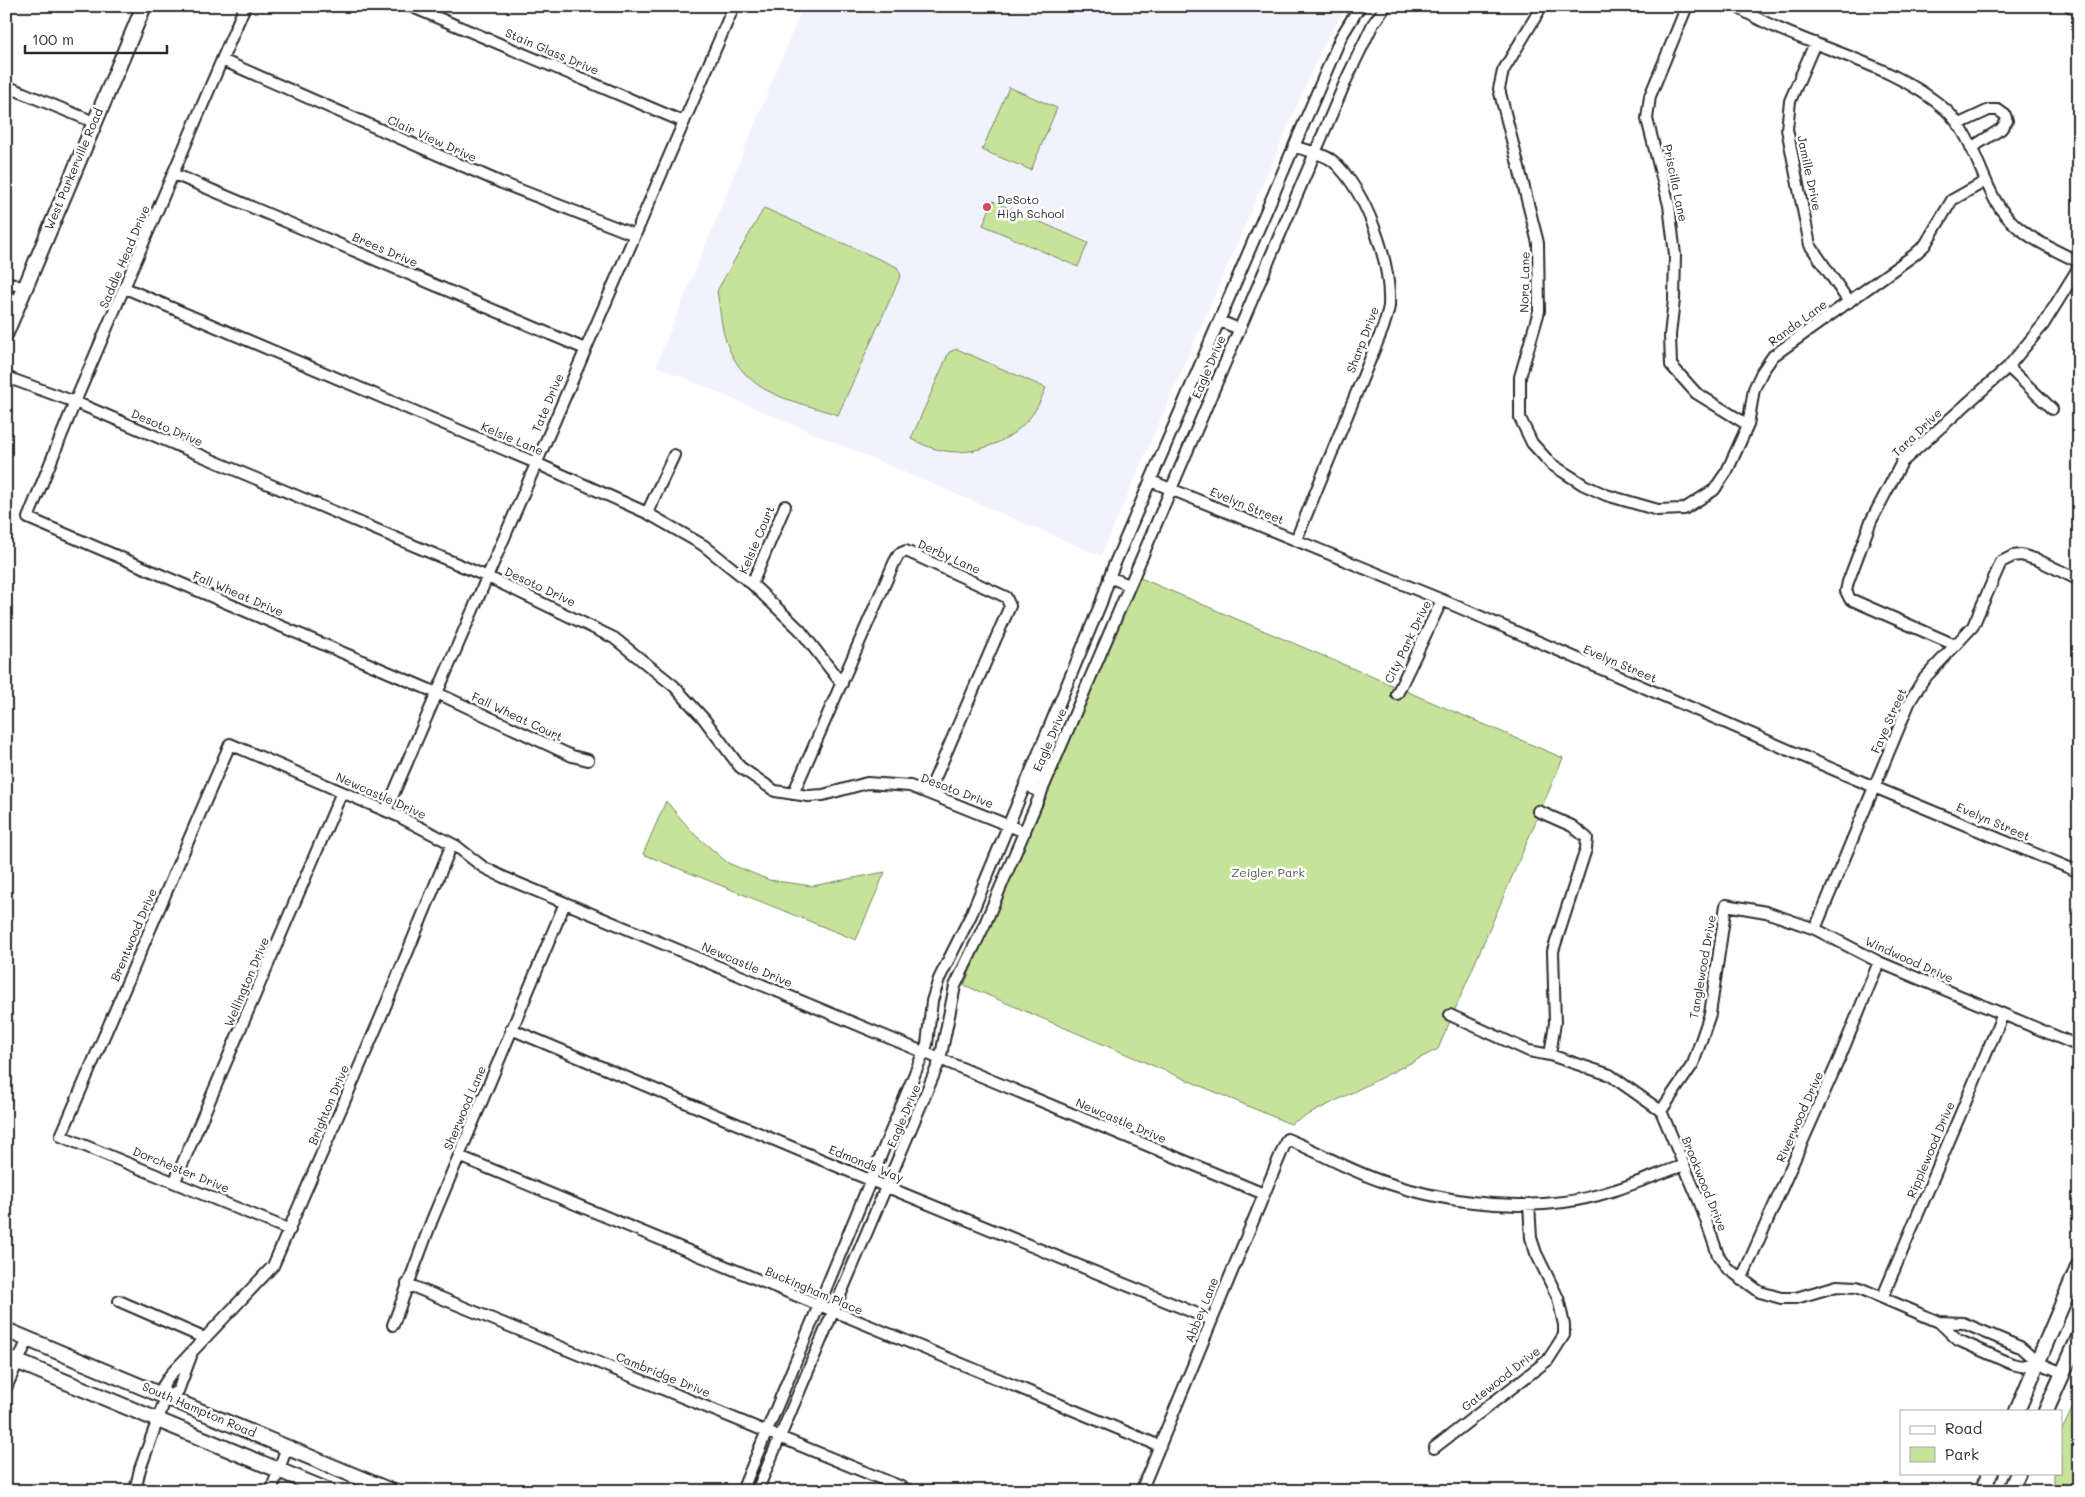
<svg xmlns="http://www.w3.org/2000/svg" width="2085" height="1497" viewBox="0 0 2085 1497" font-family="Mali,sans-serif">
  <rect width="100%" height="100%" fill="#fff"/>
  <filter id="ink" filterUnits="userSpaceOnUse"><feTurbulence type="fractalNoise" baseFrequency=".02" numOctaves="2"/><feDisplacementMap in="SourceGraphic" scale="10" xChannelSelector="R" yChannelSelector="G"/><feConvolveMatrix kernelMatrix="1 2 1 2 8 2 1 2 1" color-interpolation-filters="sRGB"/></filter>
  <g filter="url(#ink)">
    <path fill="#f1f2fe" d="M803,6H1346L1322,48L1101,556L656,366Z"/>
    <path fill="#c7e39a" stroke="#798762" d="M1009,87L1057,108L1031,170L982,150Z
      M993,201L1088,243L1078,267L983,225Z
      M764,208L897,267L901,275L838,415C790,399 747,396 727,344C721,328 720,307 717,291Z
      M957,349L1046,388C1042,396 1039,405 1034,412C1014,442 971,459 936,449C928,447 919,443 911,439L949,352Z
      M1138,577L1563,758L1438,1049L1290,1124L964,985Z
      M666,801L694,834L728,863L769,880L812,886L885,872L856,940L643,854Z
      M2079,1395V1491H2041L2043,1487L2054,1483V1473H2061V1432Z"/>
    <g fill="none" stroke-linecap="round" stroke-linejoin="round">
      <g stroke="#2b2b2b" stroke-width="14">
        <path id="minor" d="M245,6L75,402L28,518L437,693L572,756L588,760
          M410,6L684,122
          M1542,6L1503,71L1499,89L1538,243L1539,311L1520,377V418L1532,443L1551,464L1584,485L1606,495L1658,510L1684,509L1714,490L1727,471L1748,425L1754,389L1762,372L1773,356L1914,255L1925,245L1952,200L1986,181
          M1687,6L1650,96L1647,119L1669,205L1675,255L1674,300L1670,335L1671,365L1696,393L1748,425
          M1736,6C1799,47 1889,59 1946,110C1971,133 1979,171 1995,200C2012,232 2048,247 2079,262
          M2070,6L2079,10
          M1815,43L1790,101L1787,129L1810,245L1849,302
          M222,60L502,183L635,235
          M6,86L94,122
          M1959,124L1989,110H1998L2005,115L2007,121L2001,129L1971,148
          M1295,147C1306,150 1325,154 1334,162C1367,193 1391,261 1389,306C1388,313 1385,321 1383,328L1296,540
          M174,174L585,349
          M6,281L25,289
          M125,288L536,463L647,513L703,545L752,584L800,630L842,684
          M6,296L20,302
          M1220,321L1239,329
          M2008,367L2052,409
          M6,377L75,402L488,577L614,638L674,686L704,719L740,767L775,791L808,796L823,795L867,783L910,786L1025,832
          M1151,481L1442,600L1874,787L2079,872
          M647,513L674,455
          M1109,577L1129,585
          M752,584L785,506
          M1955,645L1850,599L1846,591L1848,582L1871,521L1902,462L2008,367L2043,325L2079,267
          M1397,694L1442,600
          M793,794L894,563L899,554L906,551L1006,597L1010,606L929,792
          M1041,794L1032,788L1046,757L1052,735
          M386,811L734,6
          M1538,811L1572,826L1587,838L1586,849L1553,951L1555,1023L1550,1055
          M1815,929L1910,701L1923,680L1973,626L2001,562L2013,556L2021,555L2038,560L2079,580
          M1450,1015L1529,1051L1550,1055L1610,1075L1661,1111L1700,1203L1718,1255L1727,1268L1760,1292L1781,1298H1796L1837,1286L1857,1287L1939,1322L1958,1340L2012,1364L2021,1366L2037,1362
          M511,1029L870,1180L1212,1320
          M1661,1111L1693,1064L1710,1014L1726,905L1766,912L1815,929L1879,962L2079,1046
          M459,1156L1160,1446
          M175,1181L342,792
          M290,1230L61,1136L230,744L398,816L456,846L483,867L503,877L1264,1194
          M1741,1280L1840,1057L1879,962
          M407,1284L911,1491
          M2069,1287L2079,1291
          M1883,1296L2003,1014
          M119,1301L204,1338
          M1939,1322L1963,1323L2020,1347L2037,1362L2063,1373
          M393,1325L432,1220L565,903
          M6,1388L28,1339
          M166,1397L163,1386L171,1374L273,1266L380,1019L452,844
          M166,1397L178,1391L191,1356
          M1434,1448L1548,1360L1564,1335V1325L1558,1298L1536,1253L1531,1238L1529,1204
          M135,1491L140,1469L166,1397
          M271,1491L287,1447
          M742,1491L927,1044L932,1001L939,979L971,915L1101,603L1112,570L1341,37L1360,6
          M757,1491L940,1060L955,986L984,926L1347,78L1373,24L1386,6
          M1141,1491L1287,1139C1319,1152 1350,1171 1384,1182C1440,1201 1505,1210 1564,1202C1605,1197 1645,1179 1684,1165"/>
      </g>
      <g stroke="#2b2b2b" stroke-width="18">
        <path id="major" d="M6,333L144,6
          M6,1330L391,1491
          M6,1357L329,1491
          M2017,1411L2079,1265
          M2046,1411L2079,1337
          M1982,1491L1990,1473
          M2010,1491L2018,1473"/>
      </g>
      <use href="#minor" stroke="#fff" stroke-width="10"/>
      <use href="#major" stroke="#fff" stroke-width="14"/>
    </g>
  </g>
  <circle fill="#d1495b" stroke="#fff" stroke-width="2" cx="987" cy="207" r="5"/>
  <g text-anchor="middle" stroke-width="5" stroke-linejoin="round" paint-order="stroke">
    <g font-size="12" fill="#2b2b2b" stroke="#fff">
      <text transform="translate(552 52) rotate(23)" y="4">Stain Glass Drive</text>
      <text transform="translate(432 139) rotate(24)" y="4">Clair View Drive</text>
      <text transform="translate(74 169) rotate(-67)" y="4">West Parkerville Road</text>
      <text transform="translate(1809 173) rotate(78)" y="4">Jamille Drive</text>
      <text transform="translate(1675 183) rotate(78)" y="4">Priscilla Lane</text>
      <text transform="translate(385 250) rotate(23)" y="4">Brees Drive</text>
      <text transform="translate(125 257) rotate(-67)" y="4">Saddle Head Drive</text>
      <text transform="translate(1525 282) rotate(-89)" y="4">Nora Lane</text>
      <text transform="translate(1798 323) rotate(-36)" y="4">Randa Lane</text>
      <text transform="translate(1363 340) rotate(-69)" y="4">Sharp Drive</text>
      <text transform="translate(1209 367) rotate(-67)" y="4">Eagle Drive</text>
      <text transform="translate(548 403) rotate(-67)" y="4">Tate Drive</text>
      <text transform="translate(167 428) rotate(23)" y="4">Desoto Drive</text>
      <text transform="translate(1917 433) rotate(-44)" y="4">Tara Drive</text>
      <text transform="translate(512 439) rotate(23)" y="4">Kelsie Lane</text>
      <text transform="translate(1247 506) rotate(22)" y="4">Evelyn Street</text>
      <text transform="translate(757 540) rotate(-67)" y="4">Kelsie Court</text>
      <text transform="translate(949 557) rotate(24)" y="4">Derby Lane</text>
      <text transform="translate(540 587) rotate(25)" y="4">Desoto Drive</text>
      <text transform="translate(238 594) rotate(23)" y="4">Fall Wheat Drive</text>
      <text transform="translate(1408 642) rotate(-64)" y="4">City Park Drive</text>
      <text transform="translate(1620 664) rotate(23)" y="4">Evelyn Street</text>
      <text transform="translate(517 717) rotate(25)" y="4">Fall Wheat Court</text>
      <text transform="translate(1889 721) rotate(-66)" y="4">Faye Street</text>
      <text transform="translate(1050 740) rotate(-67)" y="4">Eagle Drive</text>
      <text transform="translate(957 791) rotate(21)" y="4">Desoto Drive</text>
      <text transform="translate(381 796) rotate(24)" y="4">Newcastle Drive</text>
      <text transform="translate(1993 822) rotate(23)" y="4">Evelyn Street</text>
      <text transform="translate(134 935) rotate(-67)" y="4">Brentwood Drive</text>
      <text transform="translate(1909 960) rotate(24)" y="4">Windwood Drive</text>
      <text transform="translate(747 965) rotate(23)" y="4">Newcastle Drive</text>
      <text transform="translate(1703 967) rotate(-80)" y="4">Tanglewood Drive</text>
      <text transform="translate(247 982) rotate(-67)" y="4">Wellington Drive</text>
      <text transform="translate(329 1105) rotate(-67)" y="4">Brighton Drive</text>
      <text transform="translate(465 1108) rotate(-67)" y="4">Sherwood Lane</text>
      <text transform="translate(904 1116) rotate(-67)" y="4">Eagle Drive</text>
      <text transform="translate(1800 1117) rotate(-66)" y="4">Riverwood Drive</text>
      <text transform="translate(1121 1121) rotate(23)" y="4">Newcastle Drive</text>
      <text transform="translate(1931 1150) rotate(-67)" y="4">Ripplewood Drive</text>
      <text transform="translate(866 1164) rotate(22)" y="4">Edmonds Way</text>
      <text transform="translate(181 1170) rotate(22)" y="4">Dorchester Drive</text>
      <text transform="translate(1704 1184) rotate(68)" y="4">Brookwood Drive</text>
      <text transform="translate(814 1291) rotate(23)" y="4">Buckingham Place</text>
      <text transform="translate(1202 1310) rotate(-68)" y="4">Abbey Lane</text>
      <text transform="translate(663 1375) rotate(22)" y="4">Cambridge Drive</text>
      <text transform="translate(1501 1379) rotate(-38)" y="4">Gatewood Drive</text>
      <text transform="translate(199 1410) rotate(23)" y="4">South Hampton Road</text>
    </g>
    <g font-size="12" fill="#2b2b2b" stroke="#fff" text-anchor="start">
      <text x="997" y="204">DeSoto<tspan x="997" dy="14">High School</tspan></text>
    </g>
    <g font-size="12" fill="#525947" stroke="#fff">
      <text x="1268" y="877">Zeigler Park</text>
    </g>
  </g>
  <rect width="2085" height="1497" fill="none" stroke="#fff" stroke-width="25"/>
  <rect x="12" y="12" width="2060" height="1472" fill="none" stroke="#2b2b2b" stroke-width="2" filter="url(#ink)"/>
  <rect x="1900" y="1410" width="162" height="65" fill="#ffffff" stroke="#aaaaaa"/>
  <rect x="1910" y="1426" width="25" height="8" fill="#ffffff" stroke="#aaaaaa"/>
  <text x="1945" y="1434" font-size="15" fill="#2b2b2b">Road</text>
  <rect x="1910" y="1447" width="25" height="15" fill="#c7e39a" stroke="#aaaaaa"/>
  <text x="1945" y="1460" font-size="15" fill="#2b2b2b">Park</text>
  <path d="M25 45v8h142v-8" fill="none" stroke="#2b2b2b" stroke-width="2.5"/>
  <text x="32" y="45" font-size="15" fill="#2b2b2b" stroke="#ffffff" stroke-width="4" paint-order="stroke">100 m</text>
</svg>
